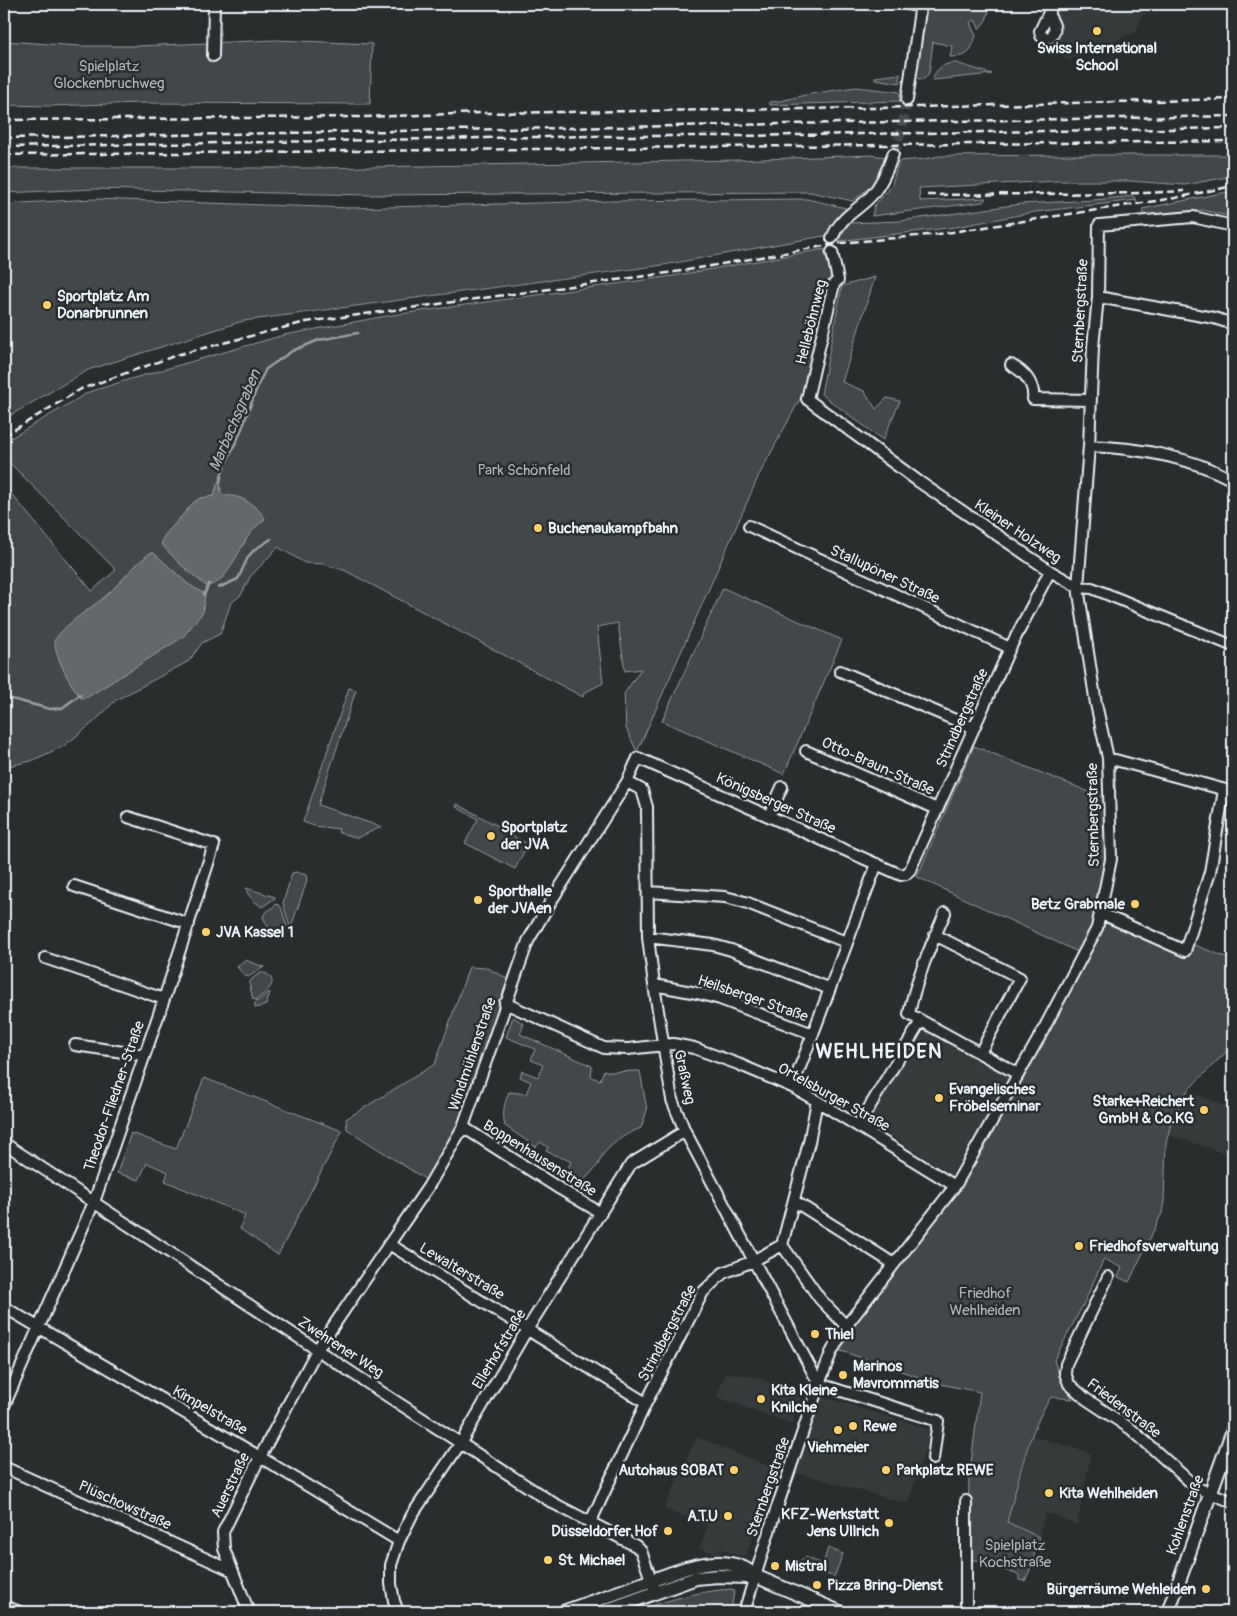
<svg xmlns="http://www.w3.org/2000/svg" width="1237" height="1616" viewBox="0 0 1237 1616" font-family="Pangolin,sans-serif">
  <rect width="100%" height="100%" fill="#2a2d2e"/>
  <filter id="ink" filterUnits="userSpaceOnUse"><feTurbulence type="fractalNoise" baseFrequency=".02" numOctaves="2"/><feDisplacementMap in="SourceGraphic" scale="10" xChannelSelector="R" yChannelSelector="G"/><feConvolveMatrix kernelMatrix="1 2 1 2 8 2 1 2 1" color-interpolation-filters="sRGB"/></filter>
  <g filter="url(#ink)">
    <path fill="#363a3b" d="M1059,4H1148L1135,33L1101,45L1069,60L1039,47L1051,44L1058,30L1055,14Z
      M924,1027L1010,1074L953,1176L868,1121Z
      M1187,1091L1233,1109V1156L1169,1135L1172,1120Z
      M726,1373L756,1377L801,1394L793,1424L716,1397Z
      M820,1396L931,1430L908,1504L794,1472Z
      M1032,1436L1091,1453L1077,1525L1052,1514H1045L1039,1537L1007,1522Z
      M697,1437L778,1470L746,1556L738,1555L722,1549L719,1555L699,1548L708,1526L664,1509Z"/>
    <path fill="#424648" stroke="#959ca0" d="M925,4H1006L1004,10L991,5L986,20L980,28H979L975,20L970,23L976,36C969,54 970,56 950,57L952,46L933,42L929,73L924,79H919L915,76Z
      M276,40L372,44L370,104L141,103L49,106L4,105V41L80,46H138Z
      M951,63H956L992,74L933,80C935,69 941,66 951,63Z
      M900,74V83L875,79V77Z
      M856,87L900,92V101L770,105V102L780,101L810,94Z
      M870,155L888,157L876,182L853,201L810,192L368,195L93,189L4,193V168H316L737,160Z
      M1075,155H1233V176L1185,185L1130,181H1057L919,188L920,201L986,198L983,202L872,216L874,206L891,187L899,161L925,159L939,156Z
      M1227,192L1233,193V217L1202,210L1145,215L1142,209Z
      M1133,196L1137,200L1035,212L956,227L838,241L849,223L900,221L1021,204L1094,200Z
      M93,199L350,208L612,201L807,199L846,208L838,217L829,235L663,265L243,321L88,370L4,419V204Z
      M824,249L832,279L801,397L759,475L637,752L626,728L624,694L641,669L625,671L618,623L597,627L603,683L584,693L583,697L344,570L323,564L305,563L278,547L250,577L241,595L231,603L220,634L202,643L189,661L116,700L95,721L64,746L31,761L4,767V485L92,591L116,570L5,458L4,442L89,392L134,378L284,335L386,316L673,276Z
      M875,277L842,382L864,391L876,409L887,398L900,401L883,440L821,394L842,286Z
      M723,588L842,640L784,774L662,721Z
      M349,688L356,690L318,805L381,827L357,838L338,832L339,829L314,826L303,822Z
      M974,746L1107,799L1108,859L1093,926L1078,952L917,877Z
      M457,804L502,828L501,830L528,844L515,869L465,843L478,819L456,807Z
      M296,872L306,875L307,881L291,927H290L283,903L292,873Z
      M246,888L275,897V898L262,907C255,903 247,895 246,888Z
      M277,904L281,907L288,930L286,933L268,927L263,917L265,913Z
      M1104,919L1186,955L1192,944L1233,960V1045L1187,1091L1172,1120L1166,1143L1164,1201L1162,1213L1129,1282L1118,1277L1122,1268L1104,1259L1083,1305L1054,1360L1061,1381L1073,1399L1051,1397C1027,1433 1019,1480 1007,1522L1039,1537L1030,1570L1025,1581L1019,1580V1575L1004,1570L996,1561L971,1560V1548L967,1545L969,1479L980,1392L940,1384L838,1350L849,1330L959,1191L1086,959L1101,931Z
      M245,960L264,967L248,977L244,975L237,967Z
      M469,967L487,968L510,980L460,1126L428,1181L347,1129L346,1119L435,1064Z
      M260,973C265,973 268,973 271,978C276,987 262,994 256,1000L253,999L249,983L252,979Z
      M269,992L270,993L266,1005L255,1008V1003Z
      M513,1017L524,1024L520,1034L592,1066L591,1077L600,1080L604,1070L610,1072L640,1071L647,1110L641,1128C627,1133 615,1141 605,1152C601,1156 600,1162 597,1166C590,1175 582,1181 576,1191L568,1182L574,1171L568,1167L571,1162C563,1157 554,1156 546,1151L548,1147L540,1142L536,1147L505,1126C502,1113 504,1104 509,1092L526,1094L531,1082L520,1077L522,1071L538,1077L543,1065L531,1060L535,1049L506,1037Z
      M204,1078L342,1131L278,1255L240,1229L245,1215L165,1181L168,1172L147,1163L139,1180L117,1173L131,1133L176,1149Z
      M823,1110L939,1182V1183L823,1111Z
      M828,1548L843,1554L834,1577L821,1572L819,1574L796,1564L805,1557L823,1564Z
      M732,1589L734,1591L731,1612H635C667,1600 698,1591 732,1589Z"/>
    <path fill="#63686b" stroke="#989fa3" d="M220,480L221,493C226,497 231,495 237,497C247,500 260,509 265,519C258,525 250,532 246,540C236,555 226,585 206,586L180,564L161,544L164,536L194,502L200,498L214,496L217,484Z
      M150,553H154L188,584L205,594L203,612L183,637L88,697L81,698C69,683 57,660 54,641C66,622 91,609 108,594C122,581 134,565 150,553Z"/>
    <g fill="none" stroke-linecap="round" stroke-linejoin="round">
      <path stroke="#989fa3" stroke-width="2.5" d="M220,482L223,469L239,436L258,385L266,369L292,351L319,340L358,333
        M218,588L238,579L248,557L254,550L271,539
        M204,595L209,584
        M4,697L50,709L62,708L81,694"/>
      <path stroke="#464a4c" stroke-width="10" stroke-dasharray="10 5" stroke-linecap="butt" d="M893,154L902,129L907,100"/>
      <g stroke="#e8f1f8" stroke-width="14">
        <path id="minor" d="M907,4L920,7
          M1048,14C1053,22 1058,29 1051,37L1045,38L1041,36L1040,31L1053,4
          M213,56L214,4
          M907,100L921,4
          M832,238C841,216 856,212 871,196C882,184 888,169 893,154
          M832,252L838,280L834,284L807,399L918,481L1050,571L1078,587L1092,588L1233,646
          M1098,297L1214,318L1233,324
          M1011,365C1023,371 1035,383 1033,399L1090,400
          M1089,446C1139,448 1188,456 1233,480
          M749,526L1010,648
          M840,671L974,728
          M806,751L937,809
          M1108,758L1233,792
          M627,782L642,790L647,807L648,937L654,985L672,1100L685,1131L819,1384
          M769,816L782,787
          M74,886L189,924
          M648,892L725,897L745,902L846,942
          M945,913C932,943 915,981 909,1014L1018,1074
          M1100,913L1185,951L1210,872L1224,790
          M935,935L1020,978L980,1053
          M648,937L713,945L731,950L830,989
          M45,958L164,999
          M654,985L697,993L720,999L813,1034
          M505,1003L604,1048L628,1049L673,1044L694,1048L738,1064L792,1087L817,1101L955,1186
          M75,1045L144,1055
          M792,1087C822,1013 848,938 877,864
          M858,1126L921,1021
          M463,1127L560,1189L601,1213
          M4,1143L372,1386L553,1503L636,1546L641,1551L654,1588
          M794,1201L894,1264
          M389,1244L646,1403
          M782,1245L820,1299L846,1326
          M1108,1277L1066,1364L1065,1373L1069,1384L1086,1399L1131,1429L1197,1488L1233,1502
          M4,1307L260,1457L399,1541
          M819,1384L938,1421L933,1459
          M4,1406L94,1202L164,999L214,845L128,817
          M4,1467L233,1571
          M590,1523L646,1403L703,1292L723,1273L753,1261L782,1245L809,1142L817,1101
          M4,1606L20,1612
          M249,1612L224,1549L223,1532L260,1457L317,1350L428,1187L463,1127L528,941L550,903L627,782L638,758L901,875L906,874L910,870L1010,648L1050,571
          M398,1612L394,1601L391,1584V1565L399,1541L412,1515L460,1444L528,1328L631,1164L685,1131
          M744,1612L772,1522L819,1384L831,1353L846,1326L955,1186L1040,1036L1097,928L1111,859L1108,758L1096,704L1078,587L1089,446L1093,347L1098,297L1099,225L1193,217L1233,226
          M966,1612V1501"/>
      </g>
      <g stroke="#e8f1f8" stroke-width="16">
        <path id="major" d="M563,1612L686,1568C708,1562 737,1558 755,1576L840,1612
          M602,1612L696,1578L718,1576L746,1577L755,1576
          M1168,1612L1233,1430"/>
      </g>
      <use href="#minor" stroke="#2a2d2e" stroke-width="10"/>
      <use href="#major" stroke="#2a2d2e" stroke-width="12"/>
      <path stroke="#e8f1f8" stroke-width="2.5" stroke-dasharray="8 4" stroke-linecap="butt" d="M4,120L362,117L483,113L875,108L1233,99
        M4,138L1233,116
        M4,147L592,136H737L1233,128
        M4,155L1233,141
        M927,195L1145,193L1184,191
        M4,436L81,389L180,354L306,322L682,271L841,243L939,234L1175,198L1233,186"/>
    </g>
  </g>
  <g fill="#ffd166" stroke="#2a2d2e" stroke-width="2">
    <circle cx="1097" cy="31" r="5"/>
    <circle cx="47" cy="305" r="5"/>
    <circle cx="538" cy="528" r="5"/>
    <circle cx="491" cy="836" r="5"/>
    <circle cx="478" cy="900" r="5"/>
    <circle cx="1135" cy="904" r="5"/>
    <circle cx="206" cy="932" r="5"/>
    <circle cx="939" cy="1098" r="5"/>
    <circle cx="1204" cy="1110" r="5"/>
    <circle cx="1079" cy="1246" r="5"/>
    <circle cx="815" cy="1334" r="5"/>
    <circle cx="843" cy="1375" r="5"/>
    <circle cx="761" cy="1399" r="5"/>
    <circle cx="853" cy="1426" r="5"/>
    <circle cx="838" cy="1430" r="5"/>
    <circle cx="734" cy="1470" r="5"/>
    <circle cx="886" cy="1470" r="5"/>
    <circle cx="1049" cy="1493" r="5"/>
    <circle cx="728" cy="1516" r="5"/>
    <circle cx="889" cy="1523" r="5"/>
    <circle cx="668" cy="1531" r="5"/>
    <circle cx="548" cy="1560" r="5"/>
    <circle cx="775" cy="1566" r="5"/>
    <circle cx="817" cy="1585" r="5"/>
    <circle cx="1206" cy="1589" r="5"/>
  </g>
  <g text-anchor="middle" stroke-width="5" stroke-linejoin="round" paint-order="stroke">
    <g font-size="15" font-weight="bold" fill="#e8f1f8" stroke="#2a2d2e" text-anchor="start">
      <text x="1097" y="53" text-anchor="middle">Swiss International<tspan x="1097" dy="17">School</tspan></text>
      <text x="57" y="301">Sportplatz Am<tspan x="57" dy="17">Donarbrunnen</tspan></text>
      <text x="548" y="533">Buchenaukampfbahn</text>
      <text x="501" y="832">Sportplatz<tspan x="501" dy="17">der JVA</tspan></text>
      <text x="488" y="896">Sporthalle<tspan x="488" dy="17">der JVAen</tspan></text>
      <text x="1125" y="909" text-anchor="end">Betz Grabmale</text>
      <text x="216" y="937">JVA Kassel 1</text>
      <text x="949" y="1094">Evangelisches<tspan x="949" dy="17">Fröbelseminar</tspan></text>
      <text x="1194" y="1106" text-anchor="end">Starke+Reichert<tspan x="1194" dy="17">GmbH &amp; Co.KG</tspan></text>
      <text x="1089" y="1251">Friedhofsverwaltung</text>
      <text x="825" y="1339">Thiel</text>
      <text x="853" y="1371">Marinos<tspan x="853" dy="17">Mavrommatis</tspan></text>
      <text x="771" y="1395">Kita Kleine<tspan x="771" dy="17">Knilche</tspan></text>
      <text x="863" y="1431">Rewe</text>
      <text x="838" y="1452" text-anchor="middle">Viehmeier</text>
      <text x="724" y="1475" text-anchor="end">Autohaus SOBAT</text>
      <text x="896" y="1475">Parkplatz REWE</text>
      <text x="1059" y="1498">Kita Wehlheiden</text>
      <text x="879" y="1519" text-anchor="end">KFZ-Werkstatt<tspan x="879" dy="17">Jens Ullrich</tspan></text>
      <text x="718" y="1521" text-anchor="end">A.T.U</text>
      <text x="658" y="1536" text-anchor="end">Düsseldorfer Hof</text>
      <text x="558" y="1565">St. Michael</text>
      <text x="785" y="1571">Mistral</text>
      <text x="827" y="1590">Pizza Bring-Dienst</text>
      <text x="1196" y="1594" text-anchor="end">Bürgerräume Wehleiden</text>
    </g>
    <g font-size="15" fill="#aeb5ba" stroke="#2a2d2e">
      <text x="109" y="71">Spielplatz<tspan x="109" dy="17">Glockenbruchweg</tspan></text>
      <text x="524" y="475">Park Schönfeld</text>
      <text x="985" y="1298">Friedhof<tspan x="985" dy="17">Wehlheiden</tspan></text>
      <text x="1015" y="1550">Spielplatz<tspan x="1015" dy="17">Kochstraße</tspan></text>
    </g>
    <g font-size="15" fill="#e8f1f8" stroke="#2a2d2e">
      <text transform="translate(1080 311) rotate(-87)" y="5">Sternbergstraße</text>
      <text transform="translate(811 322) rotate(-76)" y="5">Helleböhnweg</text>
      <text transform="translate(1018 531) rotate(34)" y="5">Kleiner Holzweg</text>
      <text transform="translate(885 574) rotate(25)" y="5">Stallupöner Straße</text>
      <text transform="translate(962 718) rotate(-66)" y="5">Strindbergstraße</text>
      <text transform="translate(878 766) rotate(24)" y="5">Otto-Braun-Straße</text>
      <text transform="translate(776 803) rotate(24)" y="5">Königsberger Straße</text>
      <text transform="translate(1093 815) rotate(-91)" y="5">Sternbergstraße</text>
      <text transform="translate(753 998) rotate(19)" y="5">Heilsberger Straße</text>
      <text transform="translate(472 1054) rotate(-71)" y="5">Windmühlenstraße</text>
      <text transform="translate(685 1077) rotate(78)" y="5">Graßweg</text>
      <text transform="translate(114 1096) rotate(-71)" y="5">Theodor-Fliedner-Straße</text>
      <text transform="translate(834 1097) rotate(29)" y="5">Ortelsburger Straße</text>
      <text transform="translate(540 1158) rotate(32)" y="5">Boppenhausenstraße</text>
      <text transform="translate(462 1271) rotate(31)" y="5">Lewalterstraße</text>
      <text transform="translate(667 1333) rotate(-62)" y="5">Strindbergstraße</text>
      <text transform="translate(341 1347) rotate(33)" y="5">Zwehrener Weg</text>
      <text transform="translate(499 1349) rotate(-59)" y="5">Ellerhofstraße</text>
      <text transform="translate(1124 1408) rotate(37)" y="5">Friedenstraße</text>
      <text transform="translate(210 1410) rotate(30)" y="5">Kimpelstraße</text>
      <text transform="translate(230 1485) rotate(-64)" y="5">Auerstraße</text>
      <text transform="translate(768 1487) rotate(-71)" y="5">Sternbergstraße</text>
      <text transform="translate(125 1505) rotate(24)" y="5">Plüschowstraße</text>
      <text transform="translate(1185 1515) rotate(-70)" y="5">Kohlenstraße</text>
    </g>
    <g font-size="16" font-style="italic" fill="#acb3b9" stroke="#2a2d2e">
      <text transform="translate(234 420) rotate(-67)" y="6">Marbachsgraben</text>
    </g>
    <g font-size="20" font-weight="bold" letter-spacing="1" fill="#e8f1f8" stroke="#2a2d2e">
      <text x="879" y="1058">WEHLHEIDEN</text>
    </g>
  </g>
  <rect width="1237" height="1616" fill="none" stroke="#2a2d2e" stroke-width="20"/>
  <rect x="10" y="10" width="1217" height="1596" fill="none" stroke="#e8f1f8" stroke-width="2" filter="url(#ink)"/>
</svg>
